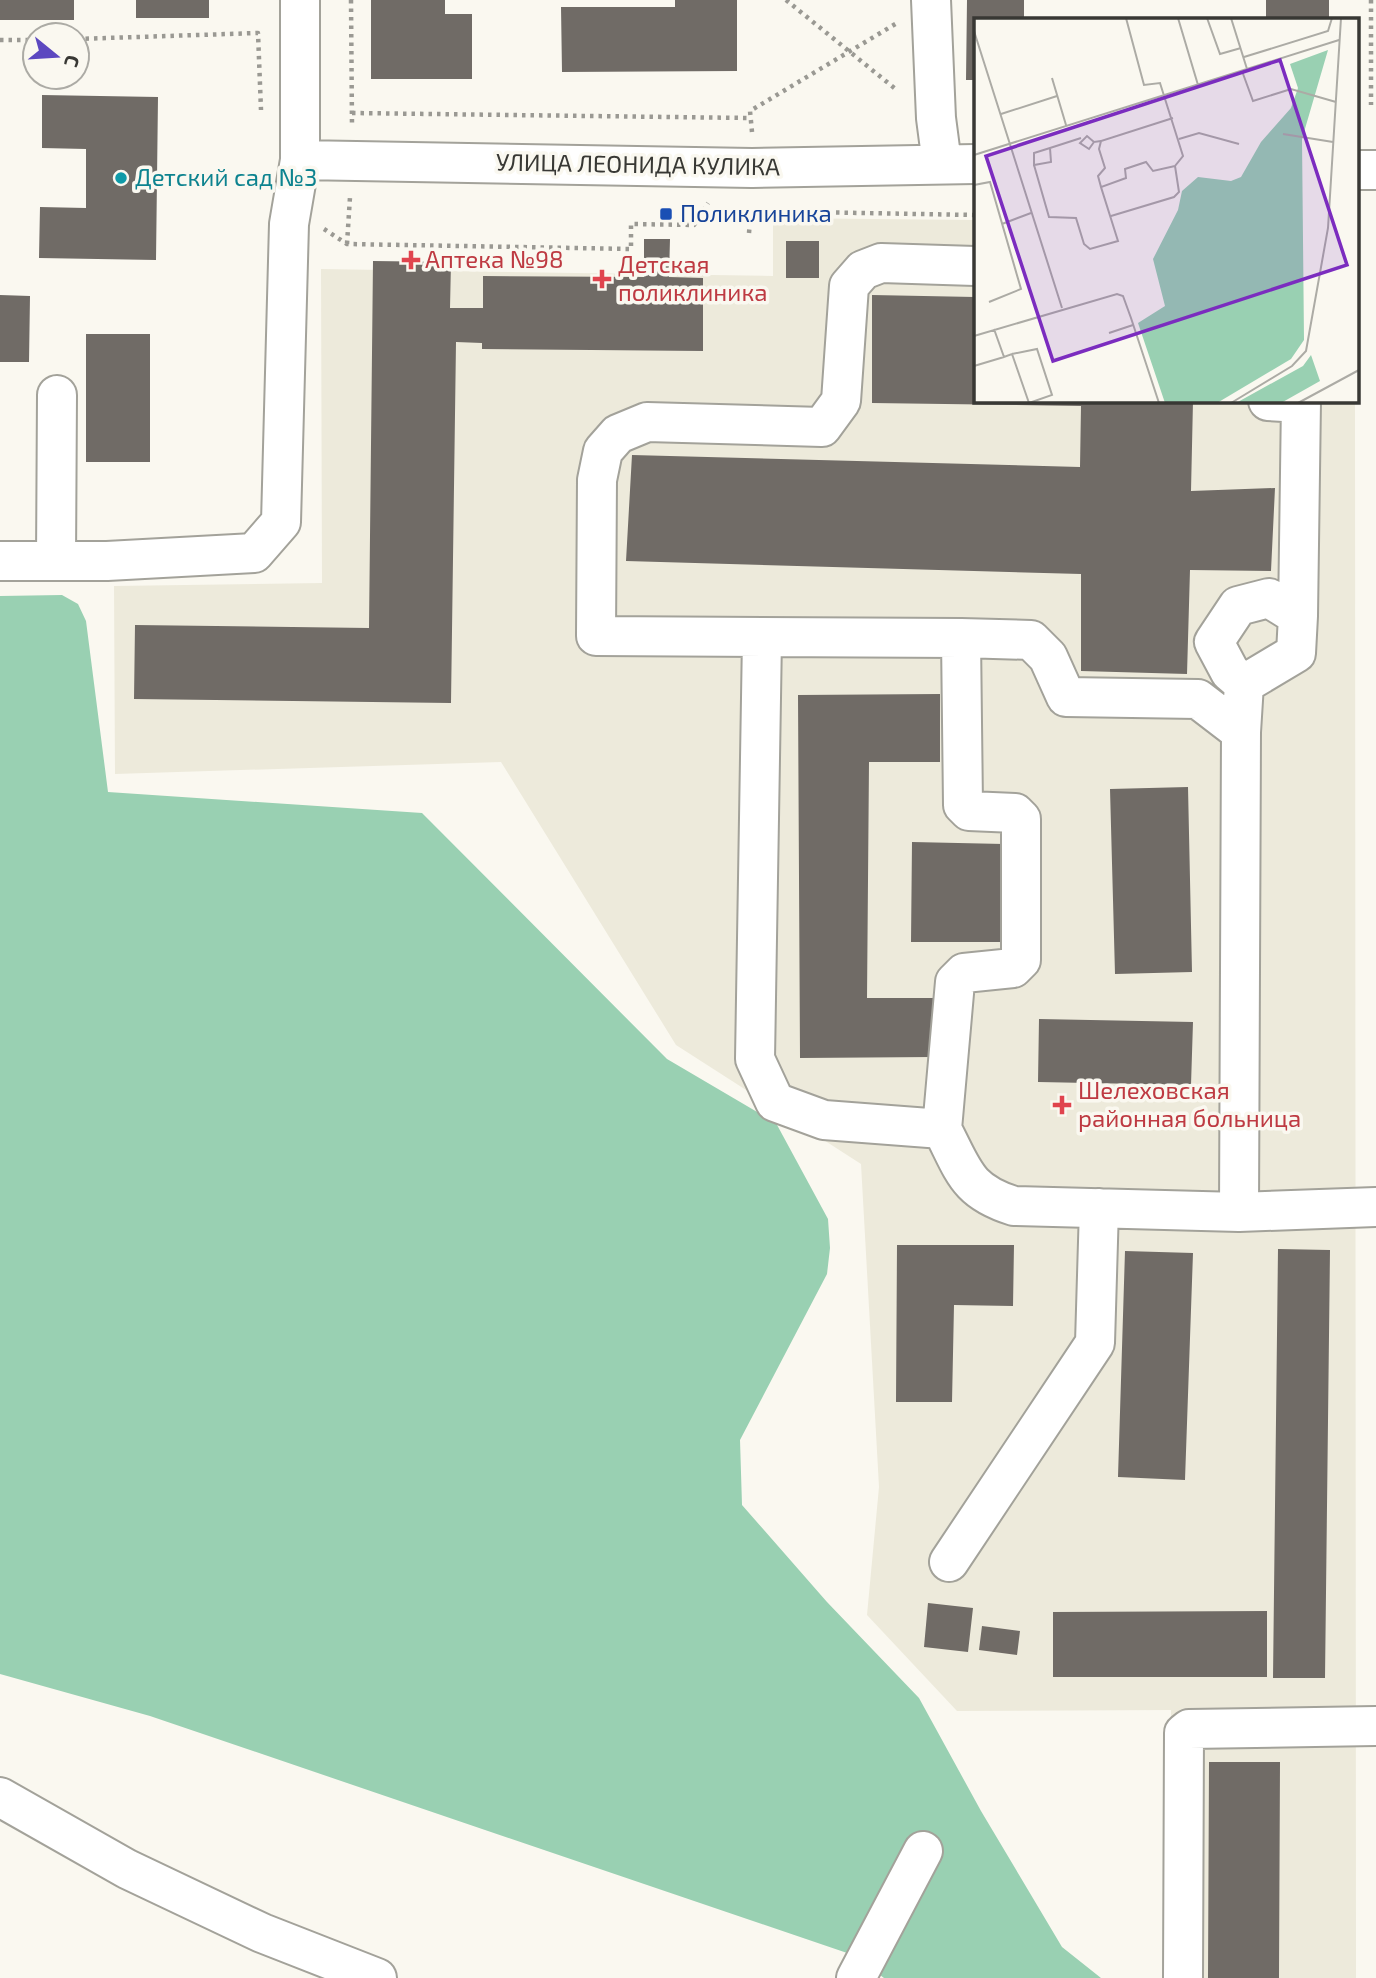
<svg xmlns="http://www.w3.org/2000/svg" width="1376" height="1978" viewBox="0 0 1376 1978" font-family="'Exo 2',sans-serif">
  <rect width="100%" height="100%" fill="#faf8f0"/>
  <path fill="#edeadb" d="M773,218L975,220V401H1355L1356,1978H1169L1171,1710L957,1711L867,1615L879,1487L861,1164L676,1045L501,762L115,774L114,586L322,583L321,269L773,276Z"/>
  <path fill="#99d0b2" d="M62,595L78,604L86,621L108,792L422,813L667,1059L776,1123L828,1219L830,1248L827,1274L740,1440L742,1505L827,1602L919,1698L981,1811L1062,1947L1101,1978H884L853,1955L150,1716L0,1674V596Z"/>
  <path fill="#706b66" d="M0,0H74V20H0Z
    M136,0H209V18H136Z
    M371,0H445V14H472V79H371Z
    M675,0H737V71L562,72L561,7H675Z
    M967,0H1024V19H975V80H966Z
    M1266,0H1329V19H1266Z
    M42,95L158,97L156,260L39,258L40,207L86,208V149L42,148Z
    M644,239H670L669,277L703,278V351L482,349V343L456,342L451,703L134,699L135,625L369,628L373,261L451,262L450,308H483V276L644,277Z
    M786,241H819V278H786Z
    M0,295L30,296L29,362H0Z
    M872,295L975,297V401H1193L1191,491L1275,488L1271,571L1190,570L1187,674L1081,671V574L626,561L632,455L1080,467L1081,406L872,403Z
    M86,334H150V462H86Z
    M940,694V762H869L867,998H933V1057L800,1058L798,695Z
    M1188,787L1192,972L1115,974L1110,789Z
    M912,842L1004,844L1003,942H911Z
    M1039,1019L1193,1022L1191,1085L1038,1082Z
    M897,1245H1014L1013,1306L954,1305L952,1402H896Z
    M1278,1249L1330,1250L1325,1678H1273Z
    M1125,1251L1193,1253L1185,1480L1118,1477Z
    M928,1603L973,1608L968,1652L924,1647Z
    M1267,1611V1677H1053V1612Z
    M982,1626L1020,1631L1017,1655L979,1650Z
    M1209,1762H1280L1279,1978H1208Z"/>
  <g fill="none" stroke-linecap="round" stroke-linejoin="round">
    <g stroke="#a3a29a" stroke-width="42">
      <path id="minor" d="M931,0L936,118L942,164
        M300,160L752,168L975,164
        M1357,170H1376
        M1268,401L1301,403
        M0,561H107L254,553L281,522L289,224L300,160V0
        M56,561L57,395
        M1298,616L1301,401
        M762,638L755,1059L775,1102L824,1120L942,1129C964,1171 966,1191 1014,1206L1239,1212L1376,1207
        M961,638L1031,640L1048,657L1066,697L1198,699L1241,732L1239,1212
        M1241,732L1244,684L1296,653L1298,616L1269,598L1238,606L1214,642L1230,672L1244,684
        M942,1129L955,982L964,973L1013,968L1021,960V819L1015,813L969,811L963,805L961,638L596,636L597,480L603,451L618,434L647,422L822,427L841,401L849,286L863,270L881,263L975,266
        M949,1562L1095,1343L1099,1208
        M0,1797L127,1869L262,1933L377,1978
        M856,1978L923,1851
        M1183,1978L1184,1733L1189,1729L1376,1726"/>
    </g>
    <path stroke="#9a9993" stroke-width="4.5" stroke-dasharray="3.5 5" stroke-linecap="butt" d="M351,0L352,125
      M786,0L898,91
      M1371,0V105
      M77,39L258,33L261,110
      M0,40H35
      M352,113L750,118
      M752,132L750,111L897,23
      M751,211L975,215
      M324,229L347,244L631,249V224L694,225L708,203
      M749,233L751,209
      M347,244L350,197"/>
    <use href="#minor" stroke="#fff" stroke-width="38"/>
  </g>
  <circle fill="#0f9aa8" stroke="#faf8f0" stroke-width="2.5" cx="121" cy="178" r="7"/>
  <rect fill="#1a4fb4" stroke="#faf8f0" stroke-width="2.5" x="659" y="207" width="14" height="14" rx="3.5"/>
  <g fill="#e0444e" stroke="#faf8f0" stroke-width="2.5">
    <path d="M407.5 249.5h7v7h7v7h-7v7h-7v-7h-7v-7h7z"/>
    <path d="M598.5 268.5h7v7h7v7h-7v7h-7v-7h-7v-7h7z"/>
    <path d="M1058.5 1094.5h7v7h7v7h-7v7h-7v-7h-7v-7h7z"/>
  </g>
  <g text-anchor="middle" stroke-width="7" stroke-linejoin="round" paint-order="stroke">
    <g font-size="24" fill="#383834" stroke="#faf8f0">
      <text transform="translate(638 165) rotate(1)" y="8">УЛИЦА ЛЕОНИДА КУЛИКА</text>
    </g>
    <g font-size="24" fill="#0d838f" stroke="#faf8f0" text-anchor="start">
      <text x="135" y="186">Детский сад №3</text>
    </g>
    <g font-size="24" fill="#164399" stroke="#faf8f0" text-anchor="start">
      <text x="680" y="222">Поликлиника</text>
    </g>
    <g font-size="24" fill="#be3a42" stroke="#faf8f0" text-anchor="start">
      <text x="425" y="268">Аптека №98</text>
      <text x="618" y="273">Детская<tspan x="618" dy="28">поликлиника</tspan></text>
      <text x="1078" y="1099">Шелеховская<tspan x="1078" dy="28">районная больница</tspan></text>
    </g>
  </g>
  <g transform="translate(974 18)">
    <rect width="385" height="385" fill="#faf8f0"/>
    <path d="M354,32L328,121L330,322L317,341L243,385H191L164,305L191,288L179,241L204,192L208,173L224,159L257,163L267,159L287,124L317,90L324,70L316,46ZM337,337L346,363L307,385H262L329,348Z" fill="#99d0b2"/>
    <path fill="none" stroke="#acaba5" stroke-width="2" d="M204,0L224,67M233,0L246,36L267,30M257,0L273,51M0,13L88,290M270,39L354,13L358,0M268,53L279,83L317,71L362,84M78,60L92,107M27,96L83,78M309,116L359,124M205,121L225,115L265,126M120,124L115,131L106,125L113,118L120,124L127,123M76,130L77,144L60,147V135L76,130L107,120M0,137L365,22M60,147L75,199L102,200L110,226L116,231L144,223L127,169L152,160L151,151L172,144L179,153L201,148M0,167L16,164L47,271L15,284M127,169L124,158L131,150L125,131L127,123L199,100M137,198L200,179L205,174L201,148L209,138L186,65L170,67L152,0M28,206L57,195M20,311L30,339L38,336L55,385M135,315L159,307M0,318L143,276L149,278L157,300L185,385M38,336L63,331L78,377L55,385M0,348L30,339M257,385L318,348L332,333L354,210L367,0M324,385L385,352"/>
    <path fill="#7b2cbf" fill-opacity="0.15" stroke="#7b2cbf" stroke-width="3.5" d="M306,42L373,247L79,343L12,138Z"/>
    <rect width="385" height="385" fill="none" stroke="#383834" stroke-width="3.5"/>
  </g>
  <g transform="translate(56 56) rotate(108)"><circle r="33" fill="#faf8f0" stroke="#acaba5" stroke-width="2"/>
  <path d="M0-5L12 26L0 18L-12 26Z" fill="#5c48c0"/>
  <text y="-10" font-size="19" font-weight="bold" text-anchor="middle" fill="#383834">С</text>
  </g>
</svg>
